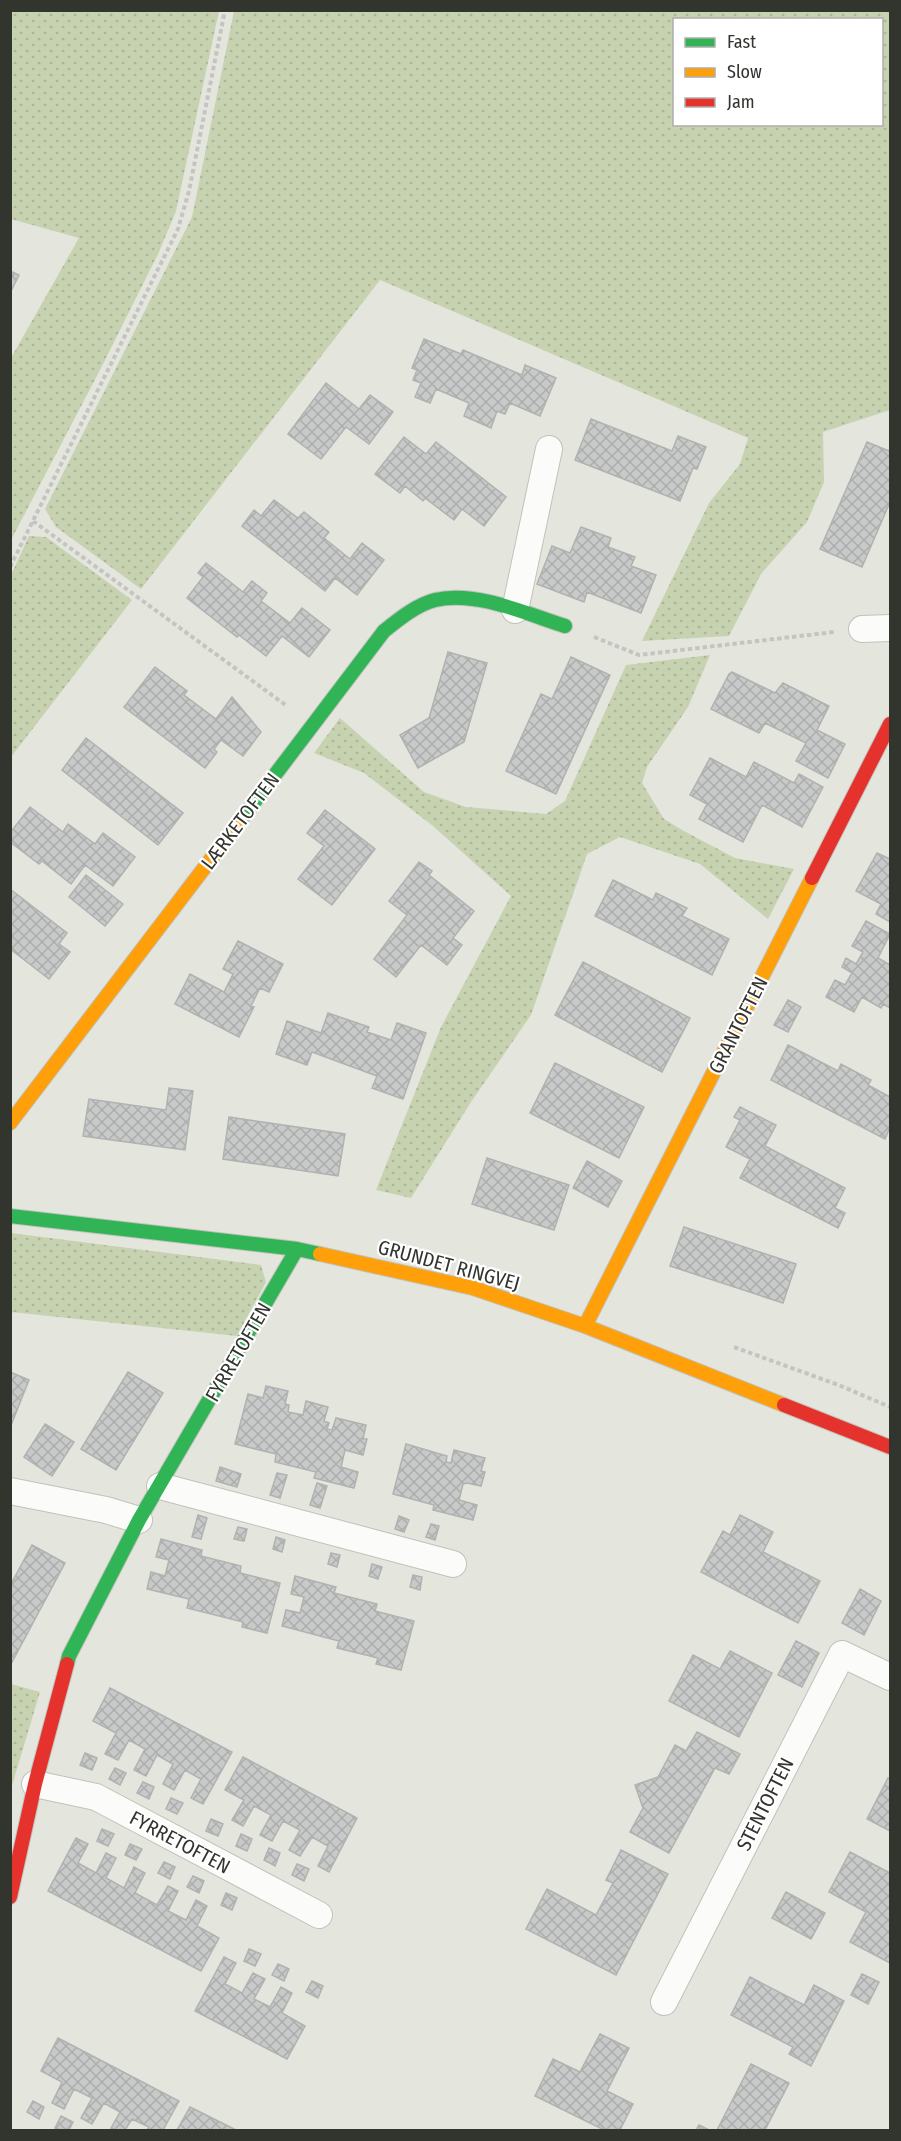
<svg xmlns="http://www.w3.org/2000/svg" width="901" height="2141" viewBox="0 0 901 2141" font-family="'Fira Sans Condensed',sans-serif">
  <defs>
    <pattern id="grass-dots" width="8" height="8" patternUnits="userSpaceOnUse" patternTransform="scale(1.5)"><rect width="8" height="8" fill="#c7d2b0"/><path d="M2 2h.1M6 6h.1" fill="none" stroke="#abb598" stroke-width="1.8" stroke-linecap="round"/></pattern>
    <pattern id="building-cross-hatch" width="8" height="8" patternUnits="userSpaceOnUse" patternTransform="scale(1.5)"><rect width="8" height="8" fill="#c7cac9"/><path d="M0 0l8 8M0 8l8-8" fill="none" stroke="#abaead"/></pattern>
  </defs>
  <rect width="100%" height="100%" fill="#e4e6de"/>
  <path fill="url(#grass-dots)" fill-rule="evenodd" d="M11,10L219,11L176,211L159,252L101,368L11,540V358L79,238L11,219Z
    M234,11H890V410L823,432L824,482L807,522L761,574L729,636L642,641L709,503L740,464L748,438L380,280L141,589L56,527L45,509L192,217ZM674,20H882V124H674Z
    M29,536L46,537L132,600L11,757V575Z
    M710,655L688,707L647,767L642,783L664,819L682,830L735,858L794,869L768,919L700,864L620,837L587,854L531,1015L471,1102L411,1198L376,1190L441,1027L511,896L433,826L364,773L314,753L340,718L424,792L466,807L546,814L565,801L626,665Z
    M11,1233L261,1265L266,1282L237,1336L11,1312Z
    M11,1684L40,1692L11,1789L10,1684Z"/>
  <path fill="url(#building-cross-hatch)" stroke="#afb2b0" stroke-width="1.5" d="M10,271L19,275L10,293Z
    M424,339L461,354L463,350L522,375L525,365L556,378L540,416L510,403L505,414L497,411L491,428L464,416L469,403L436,389L430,403L415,397L421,383L413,380L417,370L412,368Z
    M326,383L359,409L370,395L393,412L369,444L346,427L321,459L288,434Z
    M591,419L672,451L678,436L706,447L697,469L693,468L680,501L575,460Z
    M404,437L426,454L436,442L506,497L484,526L462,509L454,520L425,498L423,501L405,486L400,493L375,474Z
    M867,442L889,451L890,448V502L862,567L820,549Z
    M274,500L298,518L304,512L329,532L324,538L350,559L362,543L384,560L357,595L335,578L325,591L242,526L254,510L261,516Z
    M581,527L611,538L608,547L635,557L631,566L656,575L641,613L587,592L584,602L537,584L552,546L570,553Z
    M206,563L243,592L252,581L267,593L261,601L290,623L302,608L330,630L309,657L282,636L266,656L239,635L237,637L187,598L203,577L198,573Z
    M448,652L487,663L464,742L418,768L400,735L429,718Z
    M571,657L610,675L556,794L506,771L541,694L552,699Z
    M155,667L187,691L184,695L216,719L232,697L261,732L243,756L221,740L214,749L217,752L205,768L124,707Z
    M732,672L775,693L783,683L829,706L817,730L845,744L828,778L796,761L806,743L765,723L759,733L711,709L729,674Z
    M86,738L183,813L158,845L62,770Z
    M710,758L746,777L754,762L794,783L799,774L823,787L802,827L762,805L743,842L699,819L707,804L690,795Z
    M30,807L63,832L68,824L95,844L103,833L135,857L113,886L85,865L71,884L42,861L39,864L10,842V833Z
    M325,810L375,849L332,905L298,879L324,846L307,833Z
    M877,853L890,859V922L876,914L881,904L856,891Z
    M419,862L432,871L429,875L474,911L453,938L462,945L447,965L421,945L396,977L374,959L407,915L389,901Z
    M86,875L123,904L105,926L69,897Z
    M613,880L653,900L656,893L687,908L682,916L729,939L712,975L595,916Z
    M10,889L67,933L59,944L70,952L49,979L10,949Z
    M866,921L890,934L878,958L890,965V1008L883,1004L881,1008L862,997L854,1012L826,997L835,980L845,985L852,973L842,967L846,958L856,964L863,952L852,946Z
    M238,941L283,964L269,992L260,988L251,1006L254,1007L239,1037L175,1004L190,974L224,992L233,974L223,969Z
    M583,962L690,1018L662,1072L555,1015Z
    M788,1000L801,1007L788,1032L774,1025Z
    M328,1013L369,1027L367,1032L391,1040L397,1023L426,1033L403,1099L372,1088L377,1076L312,1052L307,1065L276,1054L287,1021L321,1033Z
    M788,1045L838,1071L841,1064L871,1080L868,1085L890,1097V1127L885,1139L771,1080Z
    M555,1063L644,1107L619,1158L530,1113Z
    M169,1088L193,1091L185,1150L83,1136L89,1099L166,1110Z
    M740,1107L776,1125L765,1146L845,1188L835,1208L845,1213L838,1228L740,1178L750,1159L726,1147L740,1120L734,1117Z
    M229,1117L345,1134L338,1176L223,1159Z
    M487,1158L569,1185L554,1230L472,1204Z
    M587,1161L622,1181L608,1207L573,1188Z
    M684,1227L796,1264L783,1303L670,1266Z
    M10,1372L29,1380L10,1428Z
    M128,1372L163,1393L116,1470L81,1449Z
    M266,1386L288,1391L285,1404L289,1405L288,1412L303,1415L306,1401L328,1407L324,1421L329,1423L327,1429L332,1430L336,1418L366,1425L363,1439H367L363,1455L345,1450L341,1467L358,1472L354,1488L314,1478L316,1472L275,1462L276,1454L235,1444L248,1394L263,1398Z
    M45,1424L74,1442L52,1476L24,1457Z
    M406,1444L447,1456L446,1462L451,1463L454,1450L485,1458L481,1471L485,1472L481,1486L467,1483L463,1484L459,1500L477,1505L473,1520L433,1510L434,1505L393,1494Z
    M220,1467L241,1474L237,1487L216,1481Z
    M277,1473L287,1475L280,1498L270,1495Z
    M317,1483L327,1486L320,1508L310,1505Z
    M198,1515L207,1518L201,1539L192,1537Z
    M740,1515L773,1532L763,1552L820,1581L798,1623L701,1572L723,1531L730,1535Z
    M399,1516L409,1520L404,1532L395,1529Z
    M431,1524L439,1526L435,1540L426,1537Z
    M238,1527L247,1529L244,1541L234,1539Z
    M276,1537L285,1540L282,1552L273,1549Z
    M161,1539L202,1550L201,1556L241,1566L240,1573L280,1583L267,1633L242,1627L243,1622L187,1608L189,1599L147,1589L151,1572L165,1576L169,1560L156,1557Z
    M32,1545L65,1563L10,1666V1586Z
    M331,1553L340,1555L337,1567L328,1564Z
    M372,1564L382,1567L378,1579L369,1576Z
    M413,1575L422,1577L420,1590L410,1587Z
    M295,1576L336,1587L334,1593L377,1604L375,1611L414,1621L401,1670L376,1664L378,1658L337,1648L339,1641L282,1626L286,1610L300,1613L304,1597L291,1594Z
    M860,1589L881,1601L864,1635L842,1623Z
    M796,1641L819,1653L802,1687L778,1675Z
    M730,1651L772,1673L739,1737L669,1701L693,1655L720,1669Z
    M110,1688L232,1752L203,1804L191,1798L201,1779L185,1770L174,1790L163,1784L173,1764L157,1755L146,1776L134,1770L145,1749L129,1740L118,1760L105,1754L116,1733L93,1721Z
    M697,1732L740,1754L729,1774L715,1768L669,1853L630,1832L643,1808L635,1785L658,1777L675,1745L686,1751Z
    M85,1753L97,1758L92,1770L80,1765Z
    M243,1757L357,1818L329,1872L318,1866L328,1846L312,1837L300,1856L289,1850L300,1830L283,1821L272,1841L260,1835L271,1815L254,1806L243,1826L232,1820L244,1800L225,1790Z
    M115,1768L126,1773L120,1785L109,1779Z
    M888,1778L890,1779V1831L867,1819Z
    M143,1782L154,1787L149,1799L137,1793Z
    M171,1798L183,1803L177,1814L166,1809Z
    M211,1819L223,1824L218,1836L206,1831Z
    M102,1829L114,1834L108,1846L97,1841Z
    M241,1834L252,1839L247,1851L236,1846Z
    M76,1838L88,1844L78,1863L96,1873L106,1853L116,1858L106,1878L124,1888L134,1867L145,1873L135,1893L157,1905L168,1886L178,1891L168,1911L186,1920L196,1900L207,1906L197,1926L219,1938L201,1971L48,1891Z
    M130,1844L142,1849L136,1860L125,1855Z
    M269,1848L280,1853L275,1866L264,1860Z
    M621,1850L668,1874L616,1975L526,1929L547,1889L596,1915L613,1883L606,1880Z
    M850,1852L890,1873V1963L850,1942L866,1912L829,1892Z
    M164,1862L175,1867L170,1879L158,1873Z
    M297,1864L309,1869L304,1881L292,1875Z
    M193,1876L204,1881L199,1893L187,1887Z
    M786,1892L825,1913L811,1939L772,1918Z
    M226,1893L237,1898L232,1910L221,1905Z
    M249,1949L261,1954L255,1966L244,1961Z
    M224,1957L236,1963L225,1984L242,1993L253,1973L265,1979L254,1999L270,2007L281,1987L292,1993L282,2013L305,2026L287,2059L195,2011Z
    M278,1964L289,1969L284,1981L272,1975Z
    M862,1974L879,1982L868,2004L851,1995Z
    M750,1977L804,2005L814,1985L844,2001L811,2066L789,2054L793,2047L731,2015Z
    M312,1981L323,1986L318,1998L306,1992Z
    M600,2034L629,2048L607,2091L633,2104L620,2130H604L535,2096L553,2059L580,2072Z
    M58,2038L179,2101L163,2130H147L149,2127L132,2119L125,2130H110L120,2112L104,2103L92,2124L81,2118L92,2098L74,2089L64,2109L52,2103L62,2082L41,2071Z
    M751,2064L789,2083L765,2130H717Z
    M33,2101L44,2107L39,2119L27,2112Z
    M190,2107L236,2130H177Z
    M61,2116L73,2122L69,2130H61L55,2128Z
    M699,2125L709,2130H696Z"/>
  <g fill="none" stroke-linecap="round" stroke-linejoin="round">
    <g stroke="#c0c2bb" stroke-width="28">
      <path id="street" d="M515,610L549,449
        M862,629L890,628
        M160,1486L453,1564
        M10,1491L106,1510L139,1520
        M35,1784L96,1797L319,1915
        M664,2002L842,1654L890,1677"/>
    </g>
    <g stroke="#c0c2bb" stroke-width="16">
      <path id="fast" d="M240,821L384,631C399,619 416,605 435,600C475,590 527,614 565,626
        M10,1216L297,1249L320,1254
        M67,1664L69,1656L139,1520L297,1249"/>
    </g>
    <g stroke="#c0c2bb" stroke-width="16">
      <path id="slow" d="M10,1123L240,821
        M320,1254L473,1288L585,1326L784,1405
        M585,1326L812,878"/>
    </g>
    <g stroke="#c0c2bb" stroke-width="16">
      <path id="jam" d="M812,878L890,724
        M784,1405L890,1447
        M10,1897L35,1784L67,1664"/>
    </g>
    <path stroke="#c4c5c2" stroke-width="4" stroke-dasharray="4.5 3" stroke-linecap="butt" d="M33,521L287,706
      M10,567L178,229L189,191L225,10
      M594,637L639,655L834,632
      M734,1347L841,1386L890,1407"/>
    <use href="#street" stroke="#fbfbfa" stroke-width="26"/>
    <use href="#fast" stroke="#30b455" stroke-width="14"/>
    <use href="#slow" stroke="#ff9f0a" stroke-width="14"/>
    <use href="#jam" stroke="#e5322d" stroke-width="14"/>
  </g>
  <g text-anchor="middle" stroke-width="4.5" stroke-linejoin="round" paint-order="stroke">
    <g font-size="20" fill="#32342e" stroke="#fff">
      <text transform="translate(240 821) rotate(-53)" y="7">LÆRKETOFTEN</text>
      <text transform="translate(738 1025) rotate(-63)" y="7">GRANTOFTEN</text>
      <text transform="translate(449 1265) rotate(15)" y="7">GRUNDET RINGVEJ</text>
      <text transform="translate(238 1352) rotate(-60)" y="7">FYRRETOFTEN</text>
      <text transform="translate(765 1804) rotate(-63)" y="7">STENTOFTEN</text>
      <text transform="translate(180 1842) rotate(28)" y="7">FYRRETOFTEN</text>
    </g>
  </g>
  <rect width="901" height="2141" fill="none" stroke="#32342e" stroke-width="24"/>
  <rect x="673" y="18" width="210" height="108" fill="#ffffff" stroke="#adaeab" stroke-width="1.5"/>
  <rect x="685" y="38" width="30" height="9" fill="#30b455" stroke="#adaeab" stroke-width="1.5"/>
  <text x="727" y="48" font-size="18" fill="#32342e">Fast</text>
  <rect x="685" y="68" width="30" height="9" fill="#ff9f0a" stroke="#adaeab" stroke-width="1.5"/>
  <text x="727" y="78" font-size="18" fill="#32342e">Slow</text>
  <rect x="685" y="98" width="30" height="9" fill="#e5322d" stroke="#adaeab" stroke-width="1.5"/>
  <text x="727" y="108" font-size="18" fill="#32342e">Jam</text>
</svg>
